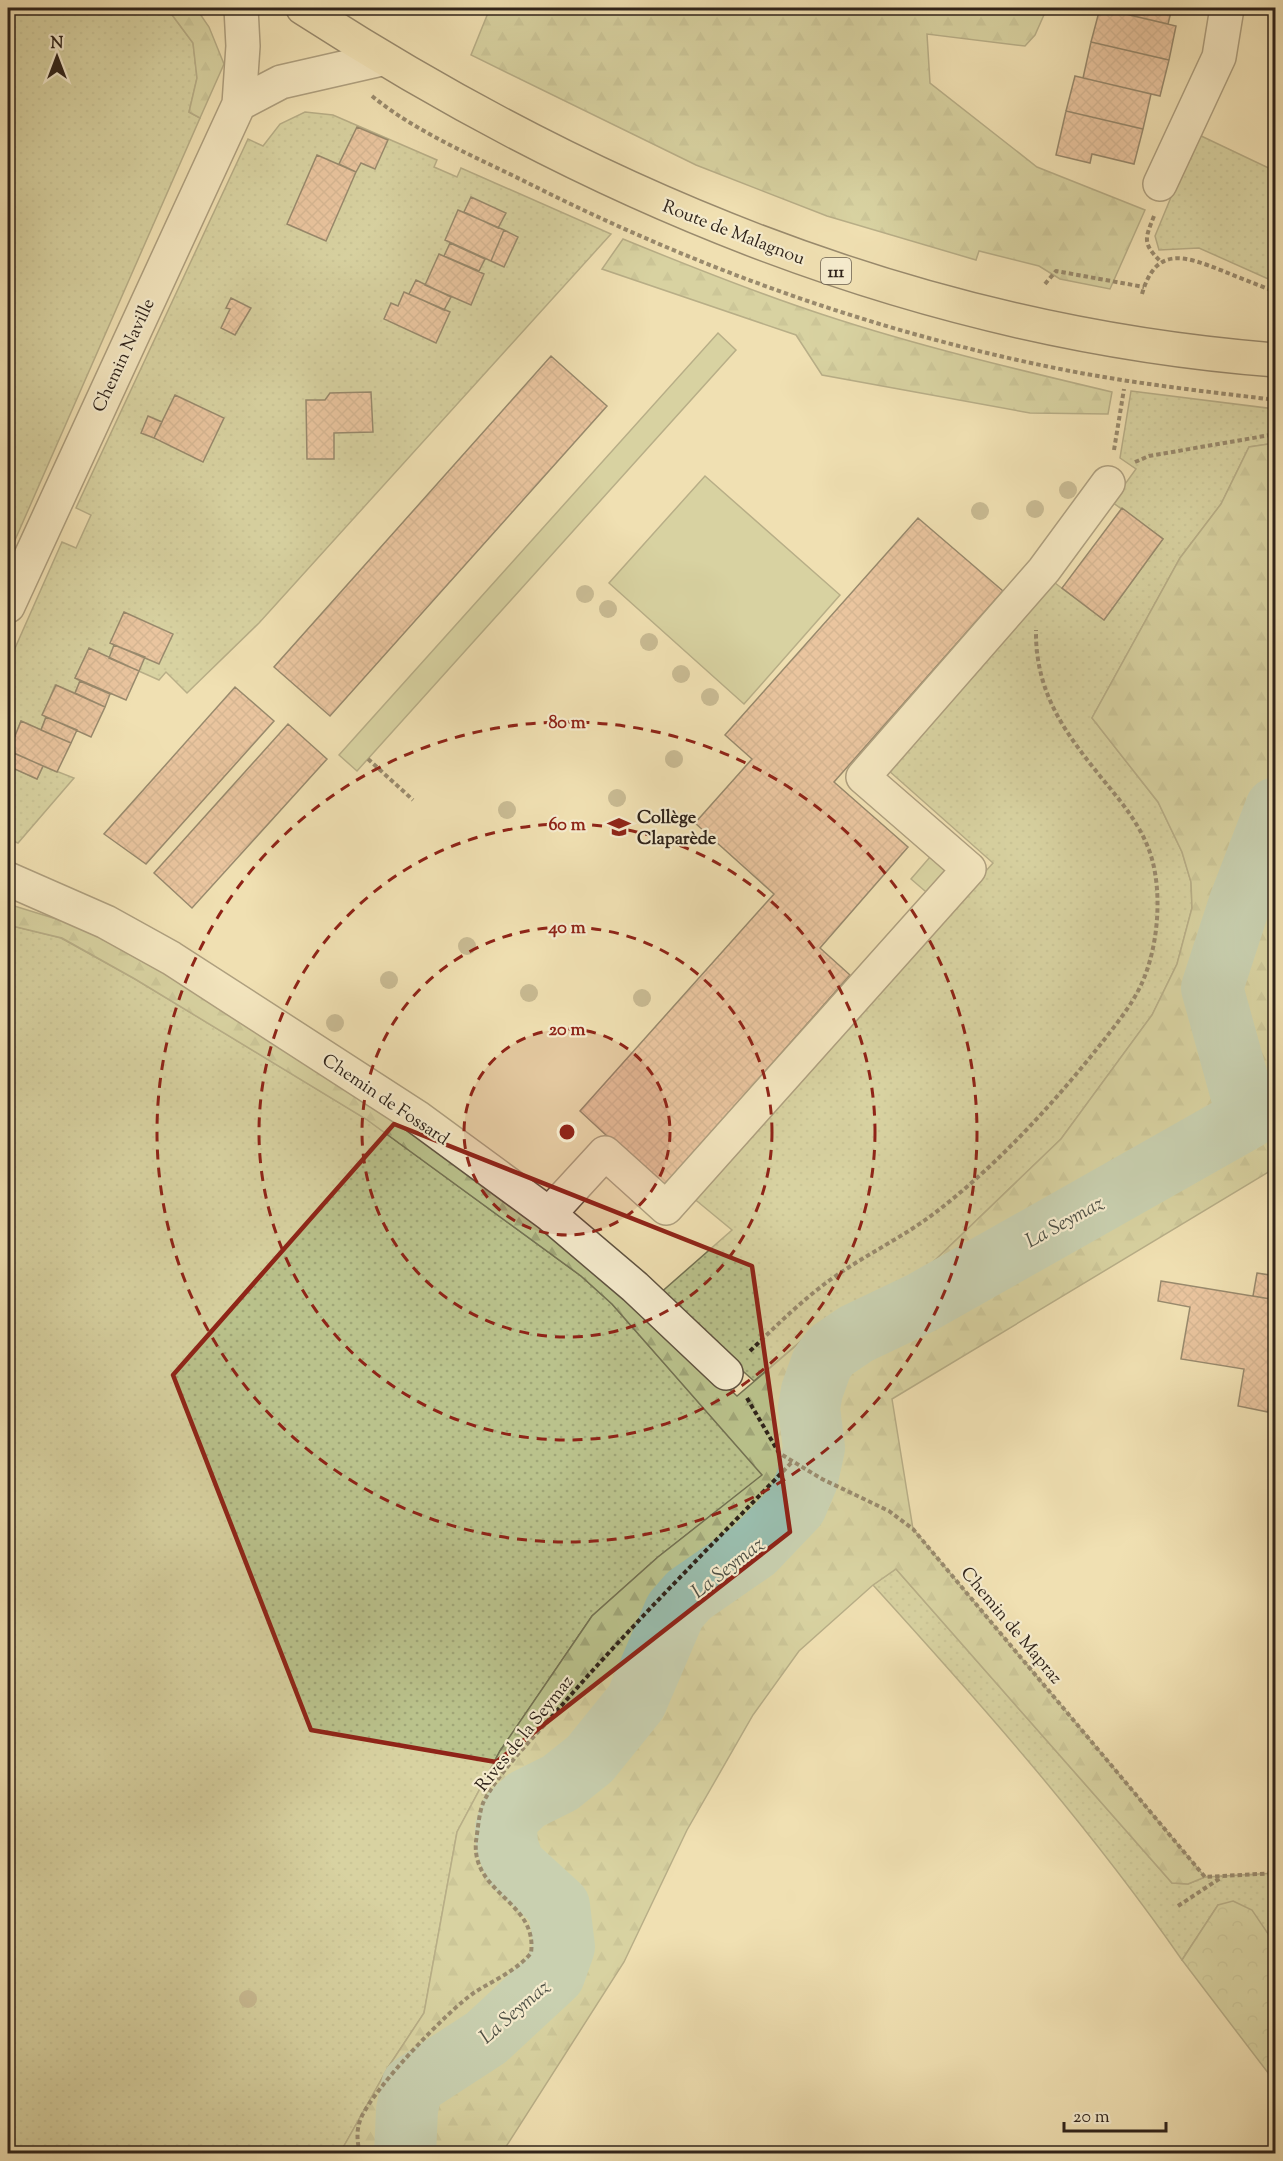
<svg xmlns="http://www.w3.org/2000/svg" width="1283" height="2161" viewBox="0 0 1283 2161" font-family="'Sorts Mill Goudy',serif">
  <defs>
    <pattern id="grass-dots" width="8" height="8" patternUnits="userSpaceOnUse" patternTransform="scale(1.5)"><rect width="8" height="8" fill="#bac28c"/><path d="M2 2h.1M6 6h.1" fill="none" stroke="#a0a678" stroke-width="1.8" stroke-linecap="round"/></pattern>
    <pattern id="forest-firs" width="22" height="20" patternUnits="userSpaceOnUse" patternTransform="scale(1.5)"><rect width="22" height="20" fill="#bac28c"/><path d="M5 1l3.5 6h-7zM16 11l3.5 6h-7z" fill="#a0a678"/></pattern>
    <pattern id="park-crowns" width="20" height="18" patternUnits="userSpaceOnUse" patternTransform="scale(1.5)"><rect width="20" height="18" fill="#bac28c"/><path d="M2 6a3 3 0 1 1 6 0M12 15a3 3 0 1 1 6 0" fill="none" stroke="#a0a678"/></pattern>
    <pattern id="building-cross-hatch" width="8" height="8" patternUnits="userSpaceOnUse" patternTransform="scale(1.5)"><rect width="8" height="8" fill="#e3a488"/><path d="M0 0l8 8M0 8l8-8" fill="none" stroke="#b8856e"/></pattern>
  </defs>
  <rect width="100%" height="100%" fill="#f0e0b2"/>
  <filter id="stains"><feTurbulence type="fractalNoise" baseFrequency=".00333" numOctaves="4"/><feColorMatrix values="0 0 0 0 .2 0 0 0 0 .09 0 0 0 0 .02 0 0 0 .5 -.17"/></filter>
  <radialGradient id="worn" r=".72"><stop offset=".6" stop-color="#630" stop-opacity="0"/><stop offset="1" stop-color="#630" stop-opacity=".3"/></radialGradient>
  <path fill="url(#grass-dots)" stroke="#747253" stroke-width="1.5" d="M8,8H167L193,43L197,78L189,112L200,118L8,556Z
    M305,112L333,115L437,160L434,167L457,177L461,168L611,234L259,623L187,693L166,672L159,680L89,649L75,678L80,681L75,693L55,685L43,715L46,717L41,730L21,721L9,751L14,753L8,766L37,779L43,766L74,778L18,843L8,839V664L62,542L76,548L91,515L76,508L248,139L263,146L280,124Z
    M1197,134L1275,171V282L1199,248L1159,250L1155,236Z
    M1131,391L1275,409V443L1249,447L1221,504L1180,558L1092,718L1158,802L1182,852L1191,882L1192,908L1177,964L1152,1015L1061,1139L928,1267L833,1314L754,1381L658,1295L732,1230L692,1197L993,863L888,770L1051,580L1104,620L1163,539L1112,502L1136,469L1120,458Z
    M8,925L61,938L135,979L366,1119L581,1276L612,1304L763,1475L658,1557L592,1616L500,1751L457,1832L424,2013L389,2066L340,2153H8Z
    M896,1569L1172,1883L1188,1884L1205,1877L1275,1873V1944L1218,1905L1182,1960C1089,1826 982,1705 873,1585Z"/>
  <path fill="url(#forest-firs)" stroke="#747253" stroke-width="1.5" d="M167,8H196L209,27L224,64L200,118L189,112L197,78L193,43Z
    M490,8H1047L1035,35L1025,46L927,34L930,83L1037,167L1145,210L1110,289L1060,279L1039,266L979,251L976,260L827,216L696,165L471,55Z
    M623,239C689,266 756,293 824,315C918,346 1015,369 1112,392L1108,414L1030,413L822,375L796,335L602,269Z
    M1275,443V1168L892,1399L913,1529L1205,1877L1188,1884L1172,1883L896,1569L873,1585L799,1651L753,1715L687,1830L624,1962L502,2153H340L389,2066L424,2013L457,1832L500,1751L592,1616L658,1557L762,1475L612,1304L581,1276L366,1119L135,979L62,938L8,925V904L66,922L122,946L381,1106L627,1294L737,1396L833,1314L928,1267L1061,1139L1152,1015L1177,964L1192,908L1191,882L1182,852L1158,802L1092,718L1180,558L1221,504L1249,447Z"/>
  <path fill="url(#park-crowns)" stroke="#747253" stroke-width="1.5" d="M1233,1901L1252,1910L1275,1944V2082L1182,1960L1218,1905Z"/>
  <path fill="#bac28c" stroke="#747253" stroke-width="1.5" d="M718,333L736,350L357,771L339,755Z
    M705,476L840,595L744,704L609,583Z
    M930,857L951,876L932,897L911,879Z"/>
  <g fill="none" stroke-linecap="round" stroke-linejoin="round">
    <path stroke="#9abdad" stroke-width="62" d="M405,2154L407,2110L412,2086L486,2038L554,1975L564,1947L559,1906L514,1865L507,1845L506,1828L511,1814L526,1800L560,1783L590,1759L636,1702L675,1611L689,1595L754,1550L796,1506L807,1480L814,1448L809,1408L812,1391L822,1363L831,1351L856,1334L921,1303L1248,1118L1212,988L1239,905L1276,808"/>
  </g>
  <path fill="url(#building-cross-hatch)" stroke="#2f231a" stroke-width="1.5" d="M1100,8H1172L1168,24Z
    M1100,8L1176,26L1169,60L1091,42Z
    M1091,42L1169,60L1160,96L1083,78Z
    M1075,76L1151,94L1143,129L1066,111Z
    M1066,111L1143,129L1134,164L1092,154L1090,163L1056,155Z
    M357,127L388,140L375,169L361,163L356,172L339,164Z
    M317,155L356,172L326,241L287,224Z
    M471,197L506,213L498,228L464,212Z
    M458,210L504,230L491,261L445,240Z
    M504,230L518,237L504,267L491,261Z
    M450,243L485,259L479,271L444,256Z
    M439,254L484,274L471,305L425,285Z
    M416,280L451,297L444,310L409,294Z
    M404,292L450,312L436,343L384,319L391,303L398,306Z
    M231,298L251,308L235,335L221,328L230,309L226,308Z
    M551,356L607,406L330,716L274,667Z
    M371,392L373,432L334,433V459H307L306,400H325L330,393Z
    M175,395L224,418L203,462L154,438Z
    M148,416L162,422L154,438L141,433Z
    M1122,508L1163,539L1104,620L1062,588Z
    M918,518L1003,591L834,782L908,847L820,948L850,975L663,1188L580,1111L774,894L695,823L752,759L725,735Z
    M124,612L173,634L159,664L110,643Z
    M114,645L145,657L139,671L109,658Z
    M89,648L139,671L126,700L75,678Z
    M80,681L110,694L105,707L75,693Z
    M56,685L105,707L91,737L42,715Z
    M235,687L274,721L146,864L104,834Z
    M46,717L77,730L71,743L41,730Z
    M21,721L71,743L57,772L9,751Z
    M288,724L327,759L192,908L154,873Z
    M14,753L43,766L37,779L8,766Z
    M1257,1273L1276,1276V1300L1253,1296Z
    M1161,1281L1276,1300V1368L1268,1412L1238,1406L1244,1369L1181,1359L1190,1307L1158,1301Z"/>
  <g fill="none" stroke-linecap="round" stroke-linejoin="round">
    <g stroke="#5f5240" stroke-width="36">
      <path id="minor" d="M239,104L281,82L382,59
        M1160,184L1219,57L1227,8
        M8,606L239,104L243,46L241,8
        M8,879L106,922L171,958L417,1117L549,1214L635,1287L726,1373
        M549,1214L605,1153L666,1208L969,869L863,777L1044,570L1108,483"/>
    </g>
    <g stroke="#2f231a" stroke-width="36">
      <path id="major" d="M303,8C597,198 923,333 1276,360"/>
    </g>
    <path stroke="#2f231a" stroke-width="4" stroke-dasharray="4.5 3" stroke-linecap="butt" d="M372,96C417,133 476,157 528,183C694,267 872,331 1055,368C1128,383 1202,391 1276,400
      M1154,216C1145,239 1142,243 1161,262
      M1045,284L1056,271L1144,287
      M1142,294C1156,245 1185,256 1223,271C1240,278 1258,285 1276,292
      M1114,450L1124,389
      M1135,462L1149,456L1276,434
      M368,759L413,800
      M750,1351C776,1326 801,1301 830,1280C866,1254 906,1236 940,1209C1000,1162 1053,1104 1100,1045C1118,1022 1138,998 1147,970C1158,938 1161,896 1153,863C1146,834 1128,810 1109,787C1070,739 1035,697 1036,630
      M747,1398L779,1453L822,1479L889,1511L913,1529L1205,1877L1276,1873
      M1178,1906L1222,1877
      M360,2154C357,2141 356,2130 361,2118C374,2088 447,2011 475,1992C494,1980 516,1971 531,1953C538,1901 471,1894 476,1841C478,1829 479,1811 484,1801C499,1772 534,1737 556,1712C631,1625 713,1544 793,1461"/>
    <use href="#minor" stroke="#f5ebcd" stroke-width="33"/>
    <use href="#major" stroke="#f0e0b2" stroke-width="33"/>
  </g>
  <g fill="#998e6e">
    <circle cx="1068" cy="490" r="9"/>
    <circle cx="1035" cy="509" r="9"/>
    <circle cx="980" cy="511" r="9"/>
    <circle cx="585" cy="594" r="9"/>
    <circle cx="608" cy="609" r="9"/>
    <circle cx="649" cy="642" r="9"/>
    <circle cx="681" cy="674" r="9"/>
    <circle cx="710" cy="697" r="9"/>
    <circle cx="674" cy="759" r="9"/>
    <circle cx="617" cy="798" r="9"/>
    <circle cx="507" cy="810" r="9"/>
    <circle cx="467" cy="946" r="9"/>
    <circle cx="389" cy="980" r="9"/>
    <circle cx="529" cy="993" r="9"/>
    <circle cx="642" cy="998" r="9"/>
    <circle cx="335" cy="1023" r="9"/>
    <circle cx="248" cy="1999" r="9"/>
  </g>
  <path d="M0 0H1283V2161H0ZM394,1124L752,1266L790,1532L496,1762L311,1730L173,1375Z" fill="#f0e0b2" fill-opacity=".55" fill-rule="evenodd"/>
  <path fill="none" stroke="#8f2418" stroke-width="4.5" stroke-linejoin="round" d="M394,1124L752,1266L790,1532L496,1762L311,1730L173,1375Z"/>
  <circle cx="567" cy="1132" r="103" fill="#8f2418" fill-opacity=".12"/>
  <g fill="none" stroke="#8f2418" stroke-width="3" stroke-dasharray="10 8">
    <circle cx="567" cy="1132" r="103"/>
    <circle cx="567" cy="1132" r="205"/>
    <circle cx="567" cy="1132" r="308"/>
    <circle cx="567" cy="1132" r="410"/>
  </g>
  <defs>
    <g id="school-bare" transform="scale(1.8)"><path d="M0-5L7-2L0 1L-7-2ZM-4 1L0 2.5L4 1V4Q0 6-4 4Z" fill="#8f2418" stroke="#f5ebcd" stroke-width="2.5" paint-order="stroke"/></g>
  </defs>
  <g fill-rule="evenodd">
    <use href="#school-bare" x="619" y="827"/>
  </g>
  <g text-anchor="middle" stroke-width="4.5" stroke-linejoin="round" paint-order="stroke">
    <rect fill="#f5ebcd" stroke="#6a5f50" stroke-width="1.5" x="821" y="258" width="30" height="26" rx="4.5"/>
    <g font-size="16" font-weight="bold" fill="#2f231a">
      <text x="836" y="277">111</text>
    </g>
    <g font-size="18" fill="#2f231a" stroke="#f5ebcd">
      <text transform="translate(734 232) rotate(21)" y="6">Route de Malagnou</text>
      <text transform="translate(123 355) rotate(-65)" y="6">Chemin Naville</text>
      <text transform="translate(386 1099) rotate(34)" y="6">Chemin de Fossard</text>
      <text transform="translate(1012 1625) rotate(50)" y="6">Chemin de Mapraz</text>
      <text transform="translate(524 1733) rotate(-51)" y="6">Rives de la Seymaz</text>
    </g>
    <g font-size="18" font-weight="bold" fill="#2f231a" stroke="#f5ebcd" text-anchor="start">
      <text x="637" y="823">Collège<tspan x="637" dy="21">Claparède</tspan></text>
    </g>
    <g font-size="20" font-style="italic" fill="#4f5146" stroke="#f5ebcd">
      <text transform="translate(1064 1221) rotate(-29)" y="7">La Seymaz</text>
      <text transform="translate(727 1567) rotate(-38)" y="7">La Seymaz</text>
      <text transform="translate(514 2011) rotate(-41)" y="7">La Seymaz</text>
    </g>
  </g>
  <circle cx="567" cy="1132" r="9" fill="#8f2418" stroke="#f5ebcd" stroke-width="3"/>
  <g font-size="18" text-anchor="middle" font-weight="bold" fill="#8f2418" stroke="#f5ebcd" stroke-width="4.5" stroke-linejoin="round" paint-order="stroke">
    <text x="567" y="728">80 m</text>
    <text x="567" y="830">60 m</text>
    <text x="567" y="933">40 m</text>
    <text x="567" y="1035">20 m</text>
  </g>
  <rect width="1283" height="2161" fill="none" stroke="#f0e0b2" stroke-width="30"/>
  <rect x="9" y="9" width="1265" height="2143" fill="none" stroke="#2f231a" stroke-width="3"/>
  <rect x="15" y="15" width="1253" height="2131" fill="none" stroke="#2f231a" stroke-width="1.5"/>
  <g transform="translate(57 57)" stroke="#f5ebcd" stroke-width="4.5" paint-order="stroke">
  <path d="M0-4.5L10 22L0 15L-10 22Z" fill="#2f231a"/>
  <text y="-9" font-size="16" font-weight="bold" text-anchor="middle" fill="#2f231a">N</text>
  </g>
  <path d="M1064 2122v9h102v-9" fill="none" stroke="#2f231a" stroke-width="3"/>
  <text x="1073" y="2122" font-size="18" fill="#2f231a" stroke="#f5ebcd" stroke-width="4.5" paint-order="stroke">20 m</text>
  <rect width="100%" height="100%" filter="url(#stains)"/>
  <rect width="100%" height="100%" fill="url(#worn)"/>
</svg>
